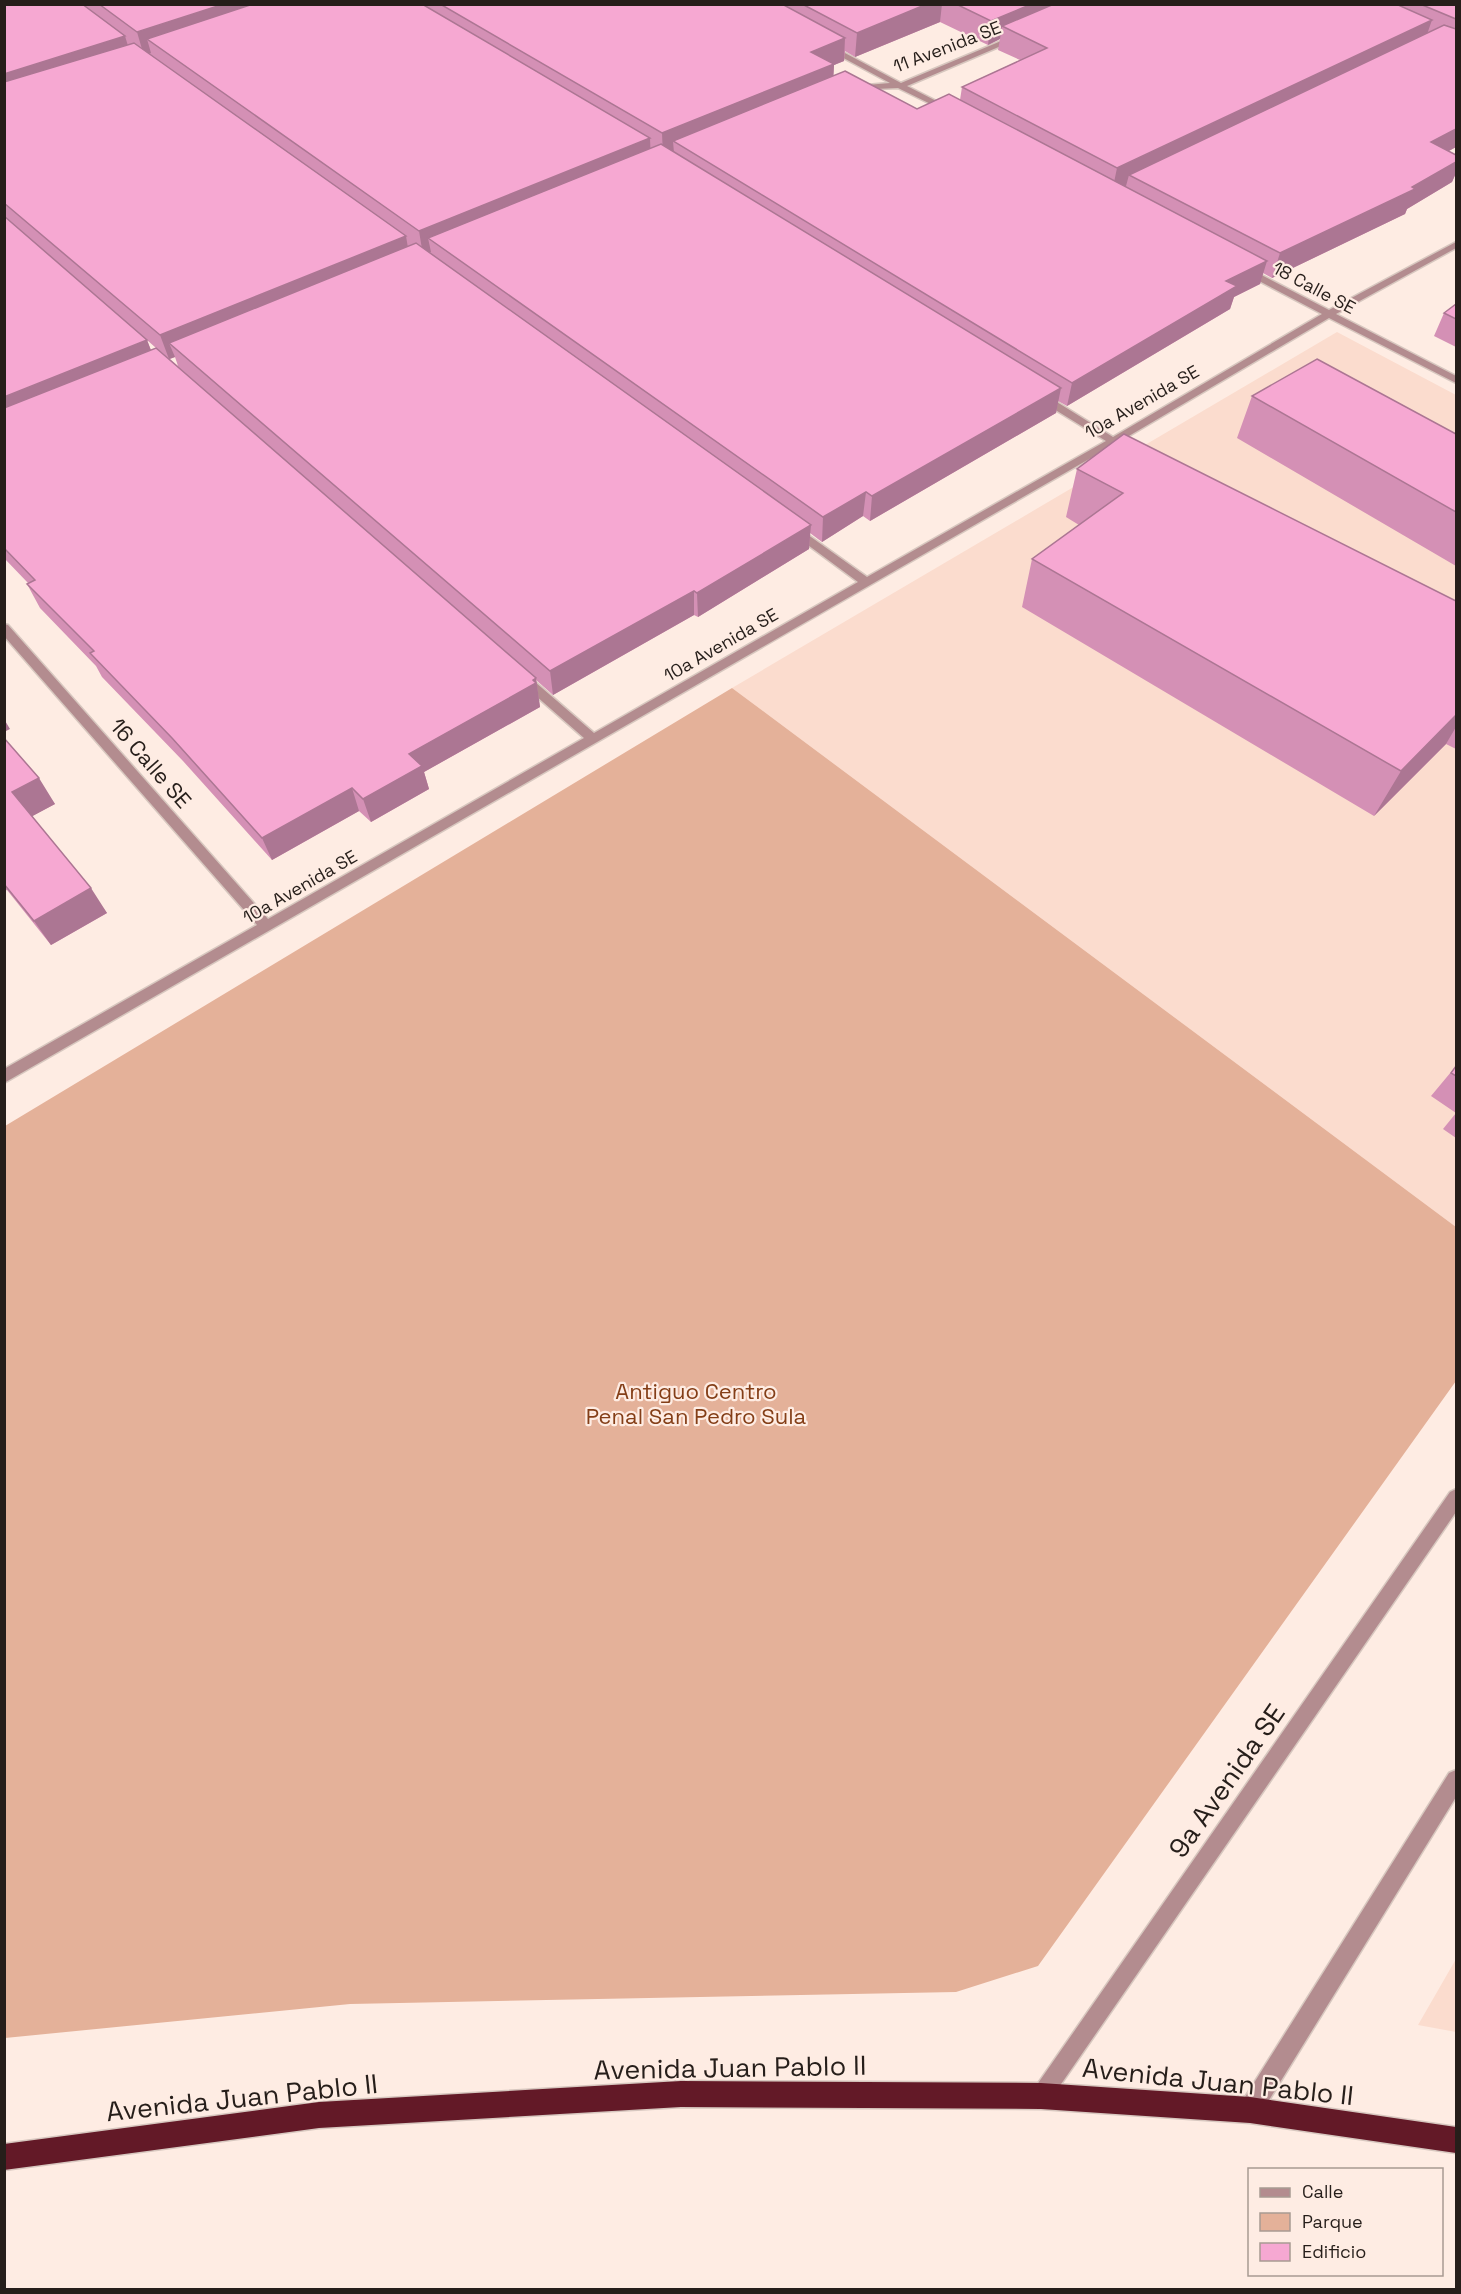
<svg xmlns="http://www.w3.org/2000/svg" width="1461" height="2294" viewBox="0 0 1461 2294" font-family="'Space Grotesk',sans-serif">
  <rect width="100%" height="100%" fill="#feece3"/>
  <path fill="#fbdcce" d="M1337,332L1456,395V1227L732,688Z
    M1456,1959V2032L1418,2025Z"/>
  <path fill="#e4b199" d="M732,688L1456,1227V1381L1038,1966L956,1992L350,2004L5,2038V1126Z"/>
  <g fill="none" stroke-linecap="round" stroke-linejoin="round">
    <g stroke="#d7c7bf" stroke-width="3">
      <path id="minor" d="M1013,36L1020,38L907,86L952,109V113H949L898,88L852,90V86H855L890,83L823,47L830,45L901,83Z
        M1456,242V248L1336,314L1456,376V383L1329,318L1117,443L4,1083V1069L257,925L4,636V624L8,625L268,919L584,738L519,681V675H527L594,733L858,582L789,531V527H797L867,577L1106,441L1036,398V394H1044L1113,437L1322,314L1242,272V268H1248L1329,310Z
        M1456,1489V1512L1048,2103L1041,2107L1034,2103L1030,2096L1034,2089L1450,1492Z
        M1456,1770V1797L1258,2118L1250,2121L1242,2118L1239,2110L1242,2102L1449,1773Z"/>
    </g>
    <g stroke="#d7c7bf" stroke-width="3">
      <path id="highway" d="M681,2081L1041,2083L1250,2097L1456,2127V2153L1250,2123L1041,2109L681,2107L319,2128L4,2170V2144L319,2102Z"/>
    </g>
    <use href="#minor" fill="#b38c8f" fill-rule="evenodd"/>
    <use href="#highway" fill="#631927" fill-rule="evenodd"/>
  </g>
  <path fill="#d490b5" fill-rule="evenodd" d="M4,4H1456V147L1449,151L1456,155V173L1452,182L1407,209L1405,214L1272,278L1263,273L1260,284L1234,297L1230,309L1067,406L1058,401L1056,413L870,521L863,516L822,542L810,533L809,549L698,617L694,615L553,695L536,680L540,707L424,772L429,789L371,822L359,811L272,860L183,761L102,677L96,666L40,608L27,584L28,583L4,558ZM940,22L988,45L1000,39L998,50L1020,60L962,87L960,100L917,109L833,76L834,65L844,61L845,51L855,57ZM147,340L156,348L151,350ZM175,357L178,366L170,359Z
    M1456,304V347L1434,336L1444,313Z
    M1252,396L1456,434V566L1237,438Z
    M1077,469L1456,601V749L1446,744L1374,816L1022,607L1032,559L1079,525L1066,517Z
    M4,738L55,804L32,816L107,913L51,945L7,890L4,891Z
    M1456,1066V1138L1443,1129L1456,1113L1431,1096Z"/>
  <path fill="#ac7693" d="M224,4H302L147,39L151,53L144,56L137,32Z
    M927,4H942L940,22L855,57L857,33Z
    M1032,4H1050L1048,20L1002,26L1000,39L988,45L991,21Z
    M1432,20L1424,43L1129,175L1126,186L1112,192L1117,168Z
    M125,36L132,59L4,100V74Z
    M845,38L844,61L834,65L833,88L673,141L674,153L663,157L662,133L811,52Z
    M1456,129V147L1421,166L1431,142Z
    M650,138L651,163L428,238L431,252L423,255L419,231Z
    M1456,162V173L1452,182L1407,209L1405,214L1272,278L1280,253L1412,187Z
    M406,236L410,260L169,343L175,357L169,359L160,335Z
    M1267,261L1260,284L1234,297L1230,309L1067,406L1072,383L1226,281Z
    M147,340L156,364L4,426V397Z
    M1061,388L1056,413L870,521L872,496Z
    M866,492L863,516L822,542L823,517Z
    M811,525L809,549L698,617L697,593Z
    M694,591V615L553,695L550,671Z
    M536,678L540,707L424,772L429,789L371,822L363,799L409,754Z
    M1456,715V727L1446,744L1374,816L1401,771Z
    M4,719L10,729L4,732Z
    M39,778L55,804L29,818L12,792Z
    M352,788L359,811L272,860L262,838Z
    M91,888L107,913L51,945L34,921Z"/>
  <path fill="#f6a8d2" stroke="#ac7693" stroke-width="1.5" d="M4,4H82L125,36L4,74Z
    M99,4H224L137,32Z
    M253,4H422L650,138L419,231L147,39Z
    M440,4H782L845,38L811,52L834,64L662,133Z
    M802,4H927L857,33Z
    M956,4H1032L991,21Z
    M1054,4H1396L1432,20L1117,168L962,87L1047,48L1002,26Z
    M1420,4H1456V19Z
    M1444,25L1456,29V129L1431,142L1456,155V162L1412,187L1415,189L1280,253L1129,175Z
    M134,43L406,236L160,335L4,203V82Z
    M845,71L917,109L949,94L1267,261L1226,281L1237,286L1072,383L673,141Z
    M661,144L1061,388L872,496L866,492L823,517L428,238Z
    M4,216L147,340L4,397Z
    M416,243L811,525L697,593L694,591L550,671L169,343Z
    M1456,304V319L1444,313Z
    M156,348L536,678L533,680L536,683L409,754L422,766L363,799L352,788L262,838L172,738L90,653L94,651L27,584L35,580L4,548V408Z
    M1317,359L1456,434V512L1252,396Z
    M1124,434L1456,601V715L1401,771L1032,559L1123,493L1077,469Z
    M4,738L39,778L12,792L91,888L34,921L4,884Z
    M1456,1066V1076L1451,1073Z"/>
  <g text-anchor="middle" stroke-width="4.5" stroke-linejoin="round" paint-order="stroke">
    <g font-size="18" fill="#261e1a" stroke="#feece3">
      <text transform="translate(947 47) rotate(-21)" y="6">11 Avenida SE</text>
      <text transform="translate(1314 288) rotate(28)" y="6">18 Calle SE</text>
      <text transform="translate(1142 402) rotate(-30)" y="6">10a Avenida SE</text>
      <text transform="translate(721 645) rotate(-30)" y="6">10a Avenida SE</text>
      <text transform="translate(300 887) rotate(-30)" y="6">10a Avenida SE</text>
    </g>
    <g font-size="22" fill="#261e1a" stroke="#feece3">
      <text transform="translate(151 763) rotate(49)" y="8">16 Calle SE</text>
    </g>
    <g font-size="22" fill="#843e17" stroke="#feece3">
      <text x="696" y="1399">Antiguo Centro<tspan x="696" dy="25">Penal San Pedro Sula</tspan></text>
    </g>
    <g font-size="27" fill="#261e1a" stroke="#feece3">
      <text transform="translate(1227 1781) rotate(-55)" y="9">9a Avenida SE</text>
      <text transform="translate(730 2068) rotate(-1)" y="9">Avenida Juan Pablo II</text>
      <text transform="translate(1218 2082) rotate(6)" y="9">Avenida Juan Pablo II</text>
      <text transform="translate(242 2098) rotate(-6)" y="9">Avenida Juan Pablo II</text>
    </g>
  </g>
  <rect width="1461" height="2294" fill="none" stroke="#261e1a" stroke-width="12"/>
  <rect x="1248" y="2168" width="195" height="108" fill="#feece3" stroke="#a89a93" stroke-width="1.5"/>
  <rect x="1260" y="2188" width="30" height="9" fill="#b38c8f" stroke="#a89a93" stroke-width="1.5"/>
  <text x="1302" y="2198" font-size="18" fill="#261e1a">Calle</text>
  <rect x="1260" y="2213" width="30" height="18" fill="#e4b199" stroke="#a89a93" stroke-width="1.5"/>
  <text x="1302" y="2228" font-size="18" fill="#261e1a">Parque</text>
  <rect x="1260" y="2243" width="30" height="18" fill="#f6a8d2" stroke="#a89a93" stroke-width="1.5"/>
  <text x="1302" y="2258" font-size="18" fill="#261e1a">Edificio</text>
</svg>
